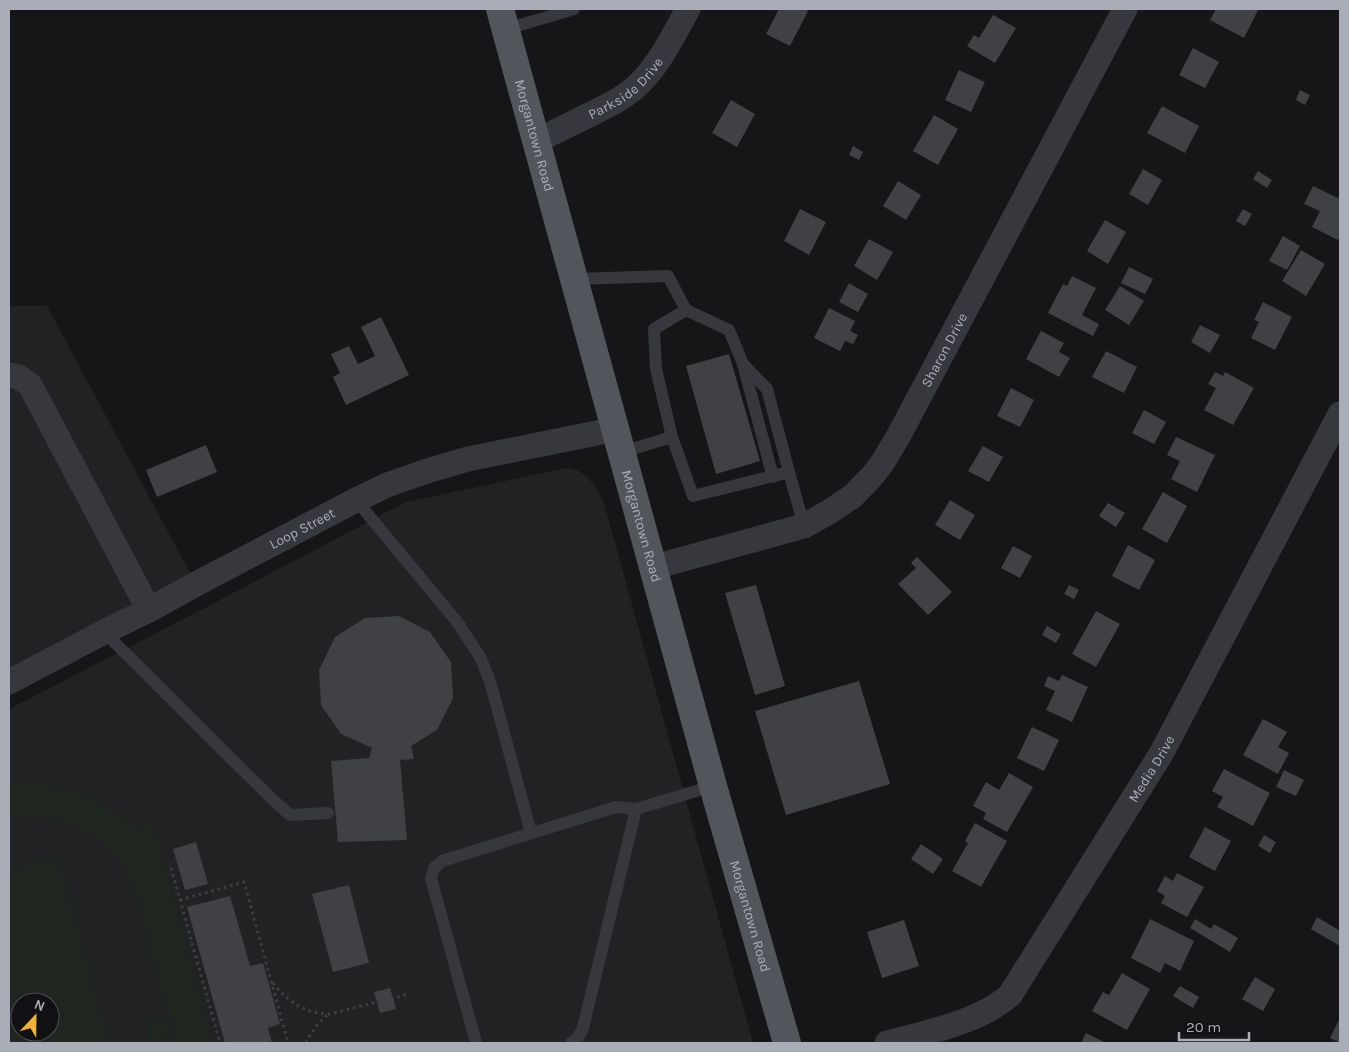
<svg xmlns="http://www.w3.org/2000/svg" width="1349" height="1052" viewBox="0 0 1349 1052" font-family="Karla,sans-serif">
  <rect width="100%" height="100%" fill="#161618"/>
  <path fill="#222225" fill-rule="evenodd" d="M9,306H47L196,584L9,682Z
    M566,468L579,471L588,478L595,486L604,503L753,1043H9V709L203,609L406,502ZM20,1002H50V1032H20Z"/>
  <path fill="#1e261f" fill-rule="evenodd" d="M9,784C60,783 98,793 136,828L153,824L213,1043H177L136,892C115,834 67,815 9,816Z
    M58,857L109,1043H9V870ZM20,1002H50V1032H20Z
    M164,1016L170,1036L151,1041L145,1022Z"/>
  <path fill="#404145" d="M779,9H804L808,11L790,46L766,34Z
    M1216,9H1255L1258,10L1244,38L1210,20Z
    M993,15L1016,28L995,63L967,46L974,35L979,38Z
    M1193,48L1219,62L1205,88L1179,75Z
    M959,70L985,82L971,112L945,100Z
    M1300,90L1310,95L1305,105L1296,100Z
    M731,100L755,114L737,147L712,133Z
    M1162,106L1199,126L1185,153L1147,133Z
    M934,115L958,129L938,165L913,151Z
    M853,146L863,152L859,160L849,155Z
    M1143,169L1162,180L1148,205L1129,194Z
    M1258,171L1272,180L1267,188L1253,179Z
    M898,181L921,195L906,220L883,206Z
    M1313,186L1340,199V235L1338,240L1312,227L1320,211L1304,204Z
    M800,209L826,222L809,255L784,241Z
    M1243,209L1252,214L1245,226L1236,221Z
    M1105,220L1126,232L1108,264L1087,251Z
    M1283,236L1300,246L1287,270L1269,261Z
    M869,239L893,252L877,280L854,266Z
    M1301,250L1325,264L1306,296L1282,281Z
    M1129,267L1153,279L1145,294L1121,283Z
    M1072,276L1096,288L1082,315L1099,324L1093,336L1048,313L1063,284L1067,286Z
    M849,283L868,294L858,312L839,302Z
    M1120,286L1144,301L1129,325L1105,310Z
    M1263,302L1292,317L1275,350L1251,338L1259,322L1254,320Z
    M829,308L855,321L850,331L858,335L853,344L845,341L840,351L814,338Z
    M381,317L409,375L346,405L333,377L340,373L331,354L349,346L358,364L375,356L361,327Z
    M1200,325L1220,335L1210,353L1191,342Z
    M1041,331L1064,343L1059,352L1070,358L1059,377L1026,359Z
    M1106,351L1137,367L1124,393L1092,377Z
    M729,354L760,461L716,474L686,366Z
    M1215,372L1223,376L1225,372L1254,388L1233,425L1204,410L1216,388L1208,384Z
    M1011,388L1034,400L1020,427L997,416Z
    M1144,410L1166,422L1154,444L1132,433Z
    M1176,437L1215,455L1197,492L1171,479L1180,461L1167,455Z
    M206,445L217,472L157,497L146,470Z
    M983,446L1003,457L989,482L968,471Z
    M1163,492L1187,506L1167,543L1142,529Z
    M950,500L975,515L960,540L935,525Z
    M1108,503L1125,513L1116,527L1099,516Z
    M1128,545L1155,560L1139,590L1112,576Z
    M1013,546L1032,556L1020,578L1001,568Z
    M917,557L952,592L928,615L898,584L916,568L911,563Z
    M756,585L785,686L755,695L725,593Z
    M1069,585L1079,590L1074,599L1064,594Z
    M1096,611L1120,624L1096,667L1072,654Z
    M399,616L430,632L451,662L453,698L437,730L411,746L414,759L400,760L407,840L338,842L331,761L369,758L372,748L341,734L321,705L319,670L335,637L365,618Z
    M1047,626L1061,634L1056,643L1042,635Z
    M1062,675L1088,687L1072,722L1046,710L1055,691L1044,686L1048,676L1059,681Z
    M859,681L890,784L786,815L755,711Z
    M1263,719L1287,732L1278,747L1289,753L1278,774L1243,755Z
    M1032,727L1059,740L1044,771L1017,758Z
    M1224,769L1270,793L1253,826L1217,807L1223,797L1212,791Z
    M1284,770L1304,780L1296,796L1276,787Z
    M1009,773L1033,787L1007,832L983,819L986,813L973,806L986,782L999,790Z
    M975,823L1007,841L981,887L952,871L968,843L965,841Z
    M1205,827L1231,841L1215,871L1189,857Z
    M1264,835L1276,842L1270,853L1258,846Z
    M196,842L208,884L185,890L173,849Z
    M921,844L943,859L933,874L911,859Z
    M1177,873L1204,887L1187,917L1161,903L1165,896L1157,891L1165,876L1173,881Z
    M349,885L369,963L333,972L312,894Z
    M230,896L250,966L263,963L280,1024L268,1028L272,1043H225L187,907Z
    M1317,917L1340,931V946L1311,929Z
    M1150,919L1194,941L1180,971L1165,963L1160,973L1131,958Z
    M1195,919L1211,929L1214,924L1238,938L1230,952L1190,928Z
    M904,920L919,966L882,978L867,932Z
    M1122,973L1150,989L1127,1030L1092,1011L1103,992L1109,995Z
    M1255,977L1275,989L1263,1011L1242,999Z
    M1180,986L1199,997L1193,1008L1173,996Z
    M390,988L396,1009L380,1013L374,992Z
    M1340,1018V1043L1330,1038Z
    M1086,1033L1106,1043H1081Z"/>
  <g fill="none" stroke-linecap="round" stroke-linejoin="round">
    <path stroke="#3d3f44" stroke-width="3" stroke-dasharray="2.5 4" stroke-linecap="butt" d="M171,868L220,1043
      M180,900L244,882L288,1043
      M273,983C287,1001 306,1014 329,1014L409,994
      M306,1043C312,1031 318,1022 329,1014"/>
    <path stroke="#37383d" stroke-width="12" d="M561,13L574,9
      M506,29L561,13L559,9
      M575,279L668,276L686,310L729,330L743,364L773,477
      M686,310L654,329L656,369L672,437L693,496L789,472
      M744,365L767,389L789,472L804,526
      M622,452L672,437
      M356,500L458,623L480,657L490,681L531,833
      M104,632L273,800L290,815L328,813
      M476,1043L431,878L434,868L442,861L616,807L636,809L713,786
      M571,1043L578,1038L583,1028L636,809"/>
    <g stroke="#37383d" stroke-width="25">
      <path id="s1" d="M537,141C554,132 571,124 589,115C607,106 625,98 640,83C661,62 674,34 688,9"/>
      <path d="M9,375L19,377L30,385L149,610"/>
      <path id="s2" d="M654,567L804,526L829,512L853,496L873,475L883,462L899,435L1125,9"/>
      <path id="s3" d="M9,682L104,632L149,610L196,584L356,500L387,485L427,471L468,459L616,429"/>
      <path id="s4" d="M887,1043C925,1033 980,1022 1010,995L1161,754L1340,414"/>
    </g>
    <path stroke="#53555c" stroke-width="28" id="s5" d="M500,9L713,786L787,1043"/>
  </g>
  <g text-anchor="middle" stroke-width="5" stroke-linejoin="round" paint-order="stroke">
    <g font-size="14" fill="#a8adb8" stroke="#111113">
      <text dy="5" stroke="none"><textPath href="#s1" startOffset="104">Parkside Drive</textPath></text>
      <text dy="5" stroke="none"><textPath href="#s5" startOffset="131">Morgantown Road</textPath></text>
      <text dy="5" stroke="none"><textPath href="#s2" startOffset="386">Sharon Drive</textPath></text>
      <text dy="5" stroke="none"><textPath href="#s5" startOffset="536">Morgantown Road</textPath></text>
      <text dy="5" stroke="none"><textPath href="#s3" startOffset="331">Loop Street</textPath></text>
      <text dy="5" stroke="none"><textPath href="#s4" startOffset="400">Media Drive</textPath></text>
      <text dy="5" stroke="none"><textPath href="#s5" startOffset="941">Morgantown Road</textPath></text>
    </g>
  </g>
  <rect width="1349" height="1052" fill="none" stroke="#a8adb8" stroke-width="20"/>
  <g transform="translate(35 1017) rotate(22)"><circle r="24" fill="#111113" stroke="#4d4f55"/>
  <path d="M0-4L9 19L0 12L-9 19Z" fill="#f2b134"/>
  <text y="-8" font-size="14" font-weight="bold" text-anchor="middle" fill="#a8adb8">N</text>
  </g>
  <path d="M1179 1032v8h70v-8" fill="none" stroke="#a8adb8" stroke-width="2.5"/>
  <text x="1186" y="1032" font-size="15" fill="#a8adb8" stroke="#111113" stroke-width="4" paint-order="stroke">20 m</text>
</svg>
